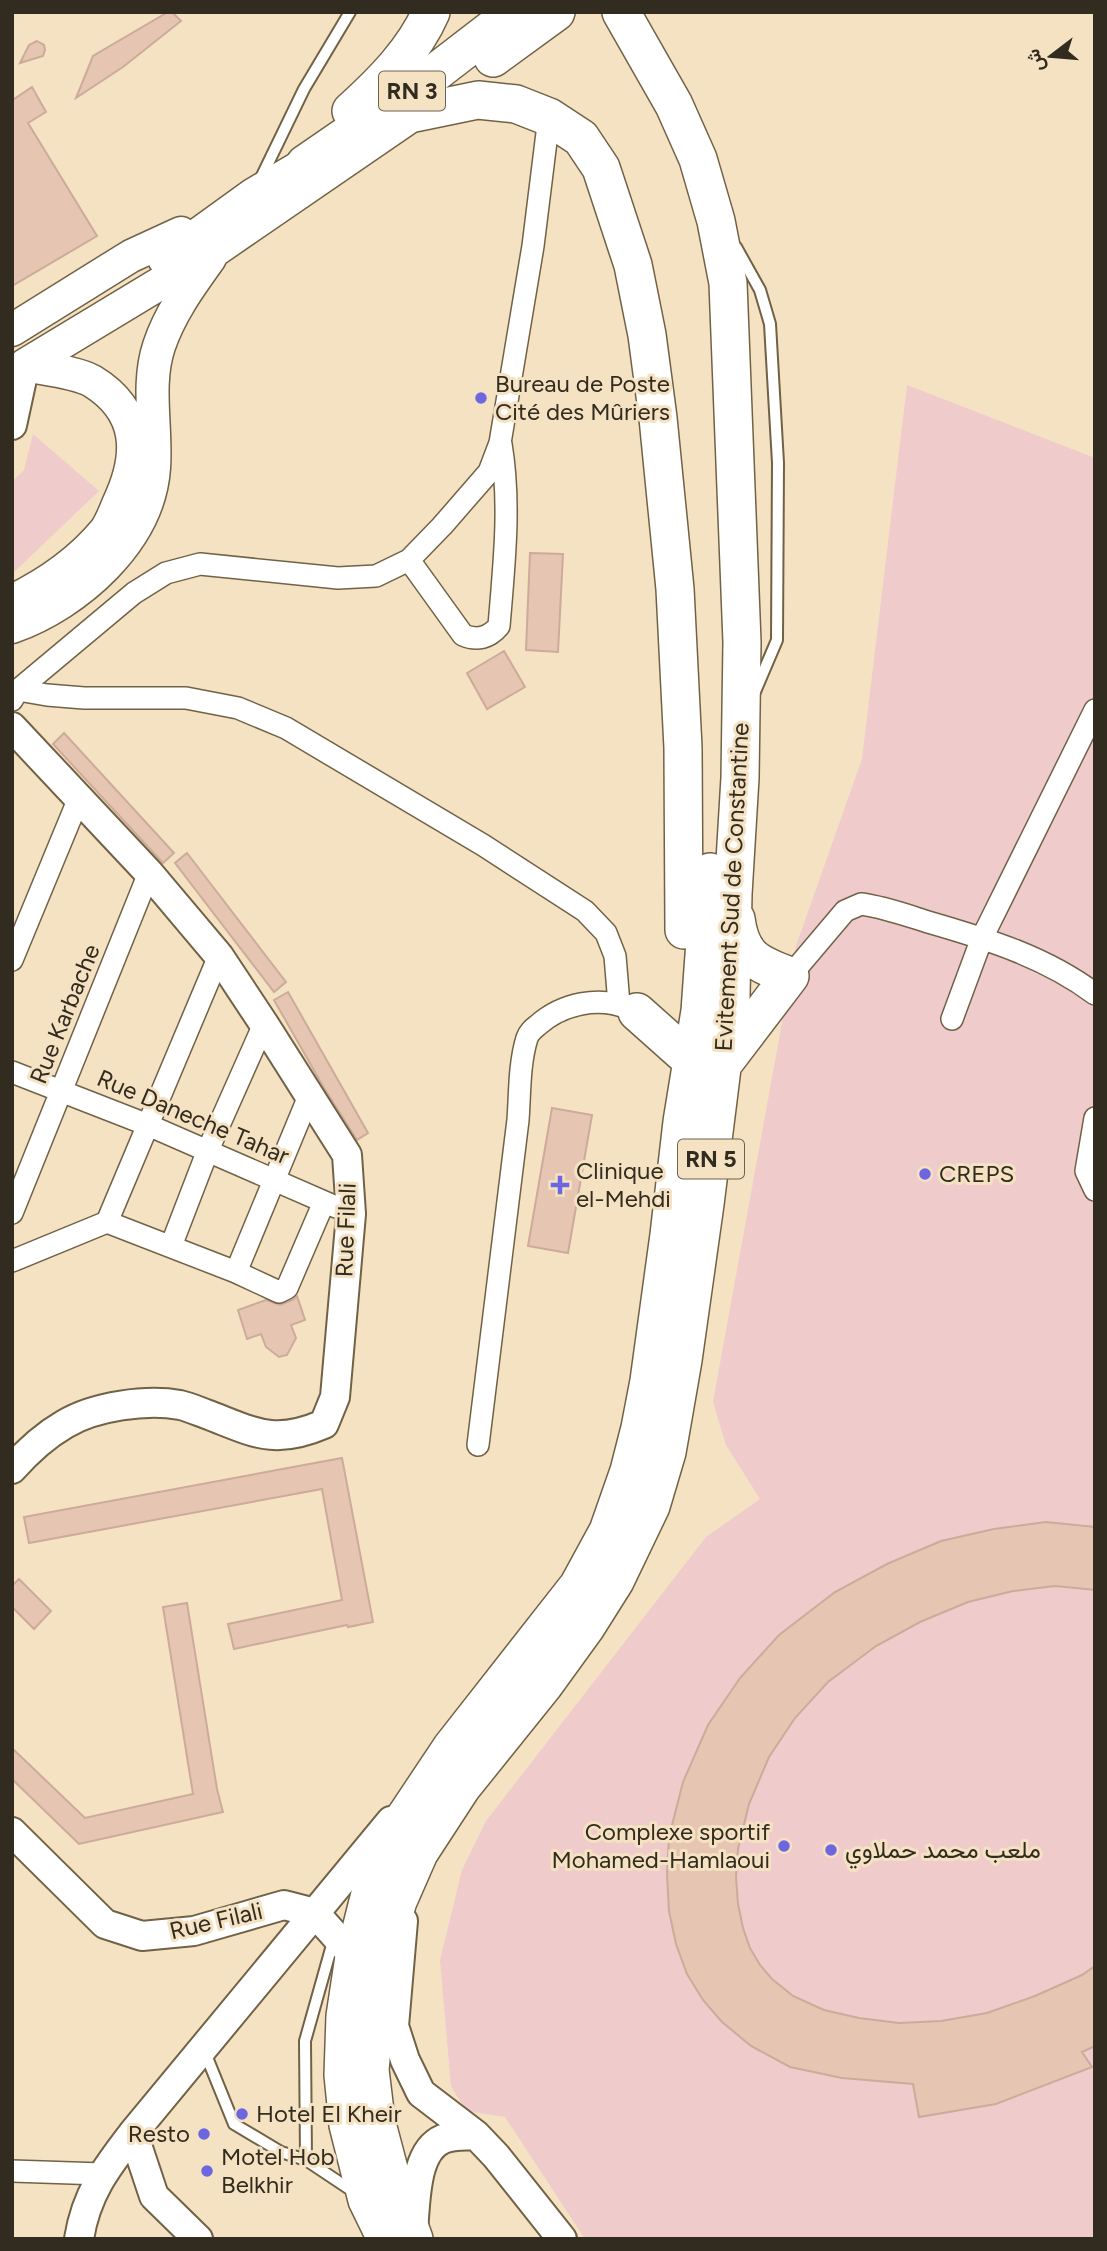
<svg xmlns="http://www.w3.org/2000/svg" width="1107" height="2251" viewBox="0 0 1107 2251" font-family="Figtree,Vazirmatn,sans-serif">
  <rect width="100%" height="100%" fill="#f4e2c3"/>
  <path fill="#efcbcb" d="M907,385L1095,458V2239H585L505,2117L466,2111L451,2086L440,1960L462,1870L486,1821L706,1537L760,1499L726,1445L713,1402L796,946L862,759Z
    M33,434L99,491L12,574V482L24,470Z"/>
  <path fill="#e6c5b3" stroke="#ccab9a" stroke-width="2" d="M168,12H172L181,21L123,67L76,98L93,56Z
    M37,41L44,45L45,50L43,56L20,63L29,45Z
    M32,87L46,112L28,123L97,236L12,286V96L14,99Z
    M530,553L563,554L558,652L526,650Z
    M504,651L525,687L487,709L467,673Z
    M64,733L174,853L163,863L53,744Z
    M187,853L286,982L274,992L175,863Z
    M288,992L368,1133L357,1140L324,1088L274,1000Z
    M552,1108L592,1115L568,1253L528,1246Z
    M297,1296L305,1320L291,1325L296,1338L287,1355L279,1357L266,1347L261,1334L247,1339L238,1310L266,1300L280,1305L293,1300Z
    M342,1458L373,1622L348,1627L347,1625L234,1649L228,1624L342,1600L322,1489L29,1543L24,1517Z
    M1046,1522L1095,1527V1590L1055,1586L1013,1591L968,1602L920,1622L876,1646L828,1682L795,1718L769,1757L749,1804L738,1849L736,1877L738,1904L743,1928L750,1948L760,1965L772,1979L793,1996L824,2010L859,2018L899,2023L941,2021L987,2013L1035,1996L1082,1975L1095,1966V2046L1082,2052L1092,2067L996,2104L919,2117L913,2084L842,2078L790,2067L751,2046L722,2022L703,2000L687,1974L676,1944L669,1911L667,1875L669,1837L683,1782L708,1725L740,1678L779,1635L835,1592L887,1564L941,1541L994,1529Z
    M19,1579L51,1611L34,1629L12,1607V1586Z
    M187,1603L217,1789L223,1812L79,1844L12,1779V1748L85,1818L193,1794L163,1607Z"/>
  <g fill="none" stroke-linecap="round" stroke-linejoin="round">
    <g stroke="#716246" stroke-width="14">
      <path id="lane" d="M259,182L304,89L350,12
        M736,247L760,290L770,324L778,463L777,640L754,694
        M334,1938L305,2041L306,2160L354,2192
        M204,2050L234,2124L281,2152L306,2160"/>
    </g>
    <g stroke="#716246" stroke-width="24">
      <path id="street" d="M409,560L463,635C477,641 489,638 499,626C504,565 511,504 501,444
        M18,690L47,695L84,698H186L238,708L286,728L483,845L585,911L606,933L615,956L619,1004
        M12,700L18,690L134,593L166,573L200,564L338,578L376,576L409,560L442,526L489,472L500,443L533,246L549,117
        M12,960L79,798
        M790,976L845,911L861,904C884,907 906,915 928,922C987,939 1046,957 1095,994
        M952,1019L982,938L1095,710
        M12,1072L148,1125L336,1207
        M1095,1118L1086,1171L1095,1190
        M12,1213L149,873
        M107,1222L219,956
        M171,1246L208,1150L264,1024
        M12,1261L107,1222L236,1272L279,1292L287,1288L324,1202
        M236,1272L309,1096
        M478,1445L518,1120C520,1093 519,1064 527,1038C529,1032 533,1029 538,1025C562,1004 599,995 630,1009
        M12,2171L102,2174"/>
    </g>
    <g stroke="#716246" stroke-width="32">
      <path id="secondary" d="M12,425L25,365
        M12,727L149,873L219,956L264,1024L347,1155L351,1214L335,1397L324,1424C273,1446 254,1432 206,1414C198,1411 189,1407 180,1405C147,1399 95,1406 65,1424C46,1435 27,1452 12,1469
        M12,1832L105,1924L142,1936L194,1931L284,1905L315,1913L354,1957
        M403,1921L394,2026L405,2060L421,2093L476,2135L496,2156L562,2239
        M133,2133L154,2196L198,2239
        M413,2230C416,2203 414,2151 443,2139C453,2135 465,2136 476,2135
        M79,2239C86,2194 106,2168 133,2133L391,1821"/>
    </g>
    <g stroke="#716246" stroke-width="35">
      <path id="primary" d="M164,259L254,194L305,164
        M12,330L131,256L181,233
        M12,376L25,365L217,249L415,113
        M12,601C47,584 80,561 105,531C111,523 115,511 119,502C141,455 141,411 92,381C76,372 44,369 25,365
        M12,627C77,604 149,541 154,468C157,428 146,385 159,346C170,313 190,286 210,258"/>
    </g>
    <g stroke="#716246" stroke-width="40">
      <path id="highway" d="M493,58L556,12
        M351,111C382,83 414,51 431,12
        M415,113L478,100L516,104L549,117L581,138L601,168L633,265L647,335L658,418L675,589L683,748L684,930
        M305,164L414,89L514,12
        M637,1012L683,1053
        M723,1064L790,976C757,964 741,957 736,919
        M386,2239L367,2200L348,2125L343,2075L345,2016L354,1957L373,1882L399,1826L451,1748L578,1586L608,1531L629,1471L640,1428L649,1381L669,1235L682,1122L700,1011L710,872
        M414,2239L390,2173L376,2120L370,2070L380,1960L398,1901L419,1853L462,1787L544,1685L586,1627L615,1581L651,1506L667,1452L683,1360L705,1204L731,996L733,894L740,778L742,642L728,283L716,221L698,159L674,105L621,12"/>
    </g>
    <use href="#lane" stroke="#fff" stroke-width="10"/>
    <use href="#street" stroke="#fff" stroke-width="21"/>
    <use href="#secondary" stroke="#fff" stroke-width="28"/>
    <use href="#primary" stroke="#fff" stroke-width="32"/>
    <use href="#highway" stroke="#fff" stroke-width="37"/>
  </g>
  <g fill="#6d66e0" stroke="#f4e2c3" stroke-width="2.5">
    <circle cx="481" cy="398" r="7"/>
    <circle cx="925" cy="1174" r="7"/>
    <path d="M556.5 1174.5h7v7h7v7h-7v7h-7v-7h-7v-7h7z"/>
    <circle cx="784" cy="1846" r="7"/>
    <circle cx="831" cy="1850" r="7"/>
    <circle cx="242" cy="2114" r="7"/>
    <circle cx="204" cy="2134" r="7"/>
    <circle cx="207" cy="2171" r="7"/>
  </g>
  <g text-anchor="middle" stroke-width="6" stroke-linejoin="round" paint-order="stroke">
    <g fill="#f4e2c3" stroke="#6c6250" stroke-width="2">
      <rect x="379" y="71.5" width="66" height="39" rx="5"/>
      <rect x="678" y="1139.5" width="66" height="39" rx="5"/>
    </g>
    <g font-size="23" font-weight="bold" fill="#322b1f">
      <text x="412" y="99">RN 3</text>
      <text x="711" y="1167">RN 5</text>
    </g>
    <g font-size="24" fill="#322b1f" stroke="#f4e2c3" text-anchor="start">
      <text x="495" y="392">Bureau de Poste<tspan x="495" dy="28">Cité des Mûriers</tspan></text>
      <text x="576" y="1179">Clinique<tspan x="576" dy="28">el-Mehdi</tspan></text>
      <text x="939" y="1182">CREPS</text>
      <text x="770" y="1840" text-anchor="end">Complexe sportif<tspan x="770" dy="28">Mohamed-Hamlaoui</tspan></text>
      <text x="845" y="1858">ملعب محمد حملاوي</text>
      <text x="256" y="2122">Hotel El Kheir</text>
      <text x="190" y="2142" text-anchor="end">Resto</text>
      <text x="221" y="2165">Motel Hob<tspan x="221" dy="28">Belkhir</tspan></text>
    </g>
    <g font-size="24" fill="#322b1f" stroke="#f4e2c3">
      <text transform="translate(732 887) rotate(-87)" y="8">Evitement Sud de Constantine</text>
      <text transform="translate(65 1014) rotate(-68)" y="8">Rue Karbache</text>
      <text transform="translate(193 1117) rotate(23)" y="8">Rue Daneche Tahar</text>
      <text transform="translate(346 1230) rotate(-88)" y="8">Rue Filali</text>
      <text transform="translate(216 1921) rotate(-13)" y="8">Rue Filali</text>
    </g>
  </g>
  <rect width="1107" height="2251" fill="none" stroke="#322b1f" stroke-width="28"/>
  <g transform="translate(1051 56) rotate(254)" stroke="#f4e2c3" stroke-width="5" paint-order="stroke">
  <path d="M0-5L12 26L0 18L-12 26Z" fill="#322b1f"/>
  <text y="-10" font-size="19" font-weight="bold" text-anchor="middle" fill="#322b1f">ش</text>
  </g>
</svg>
